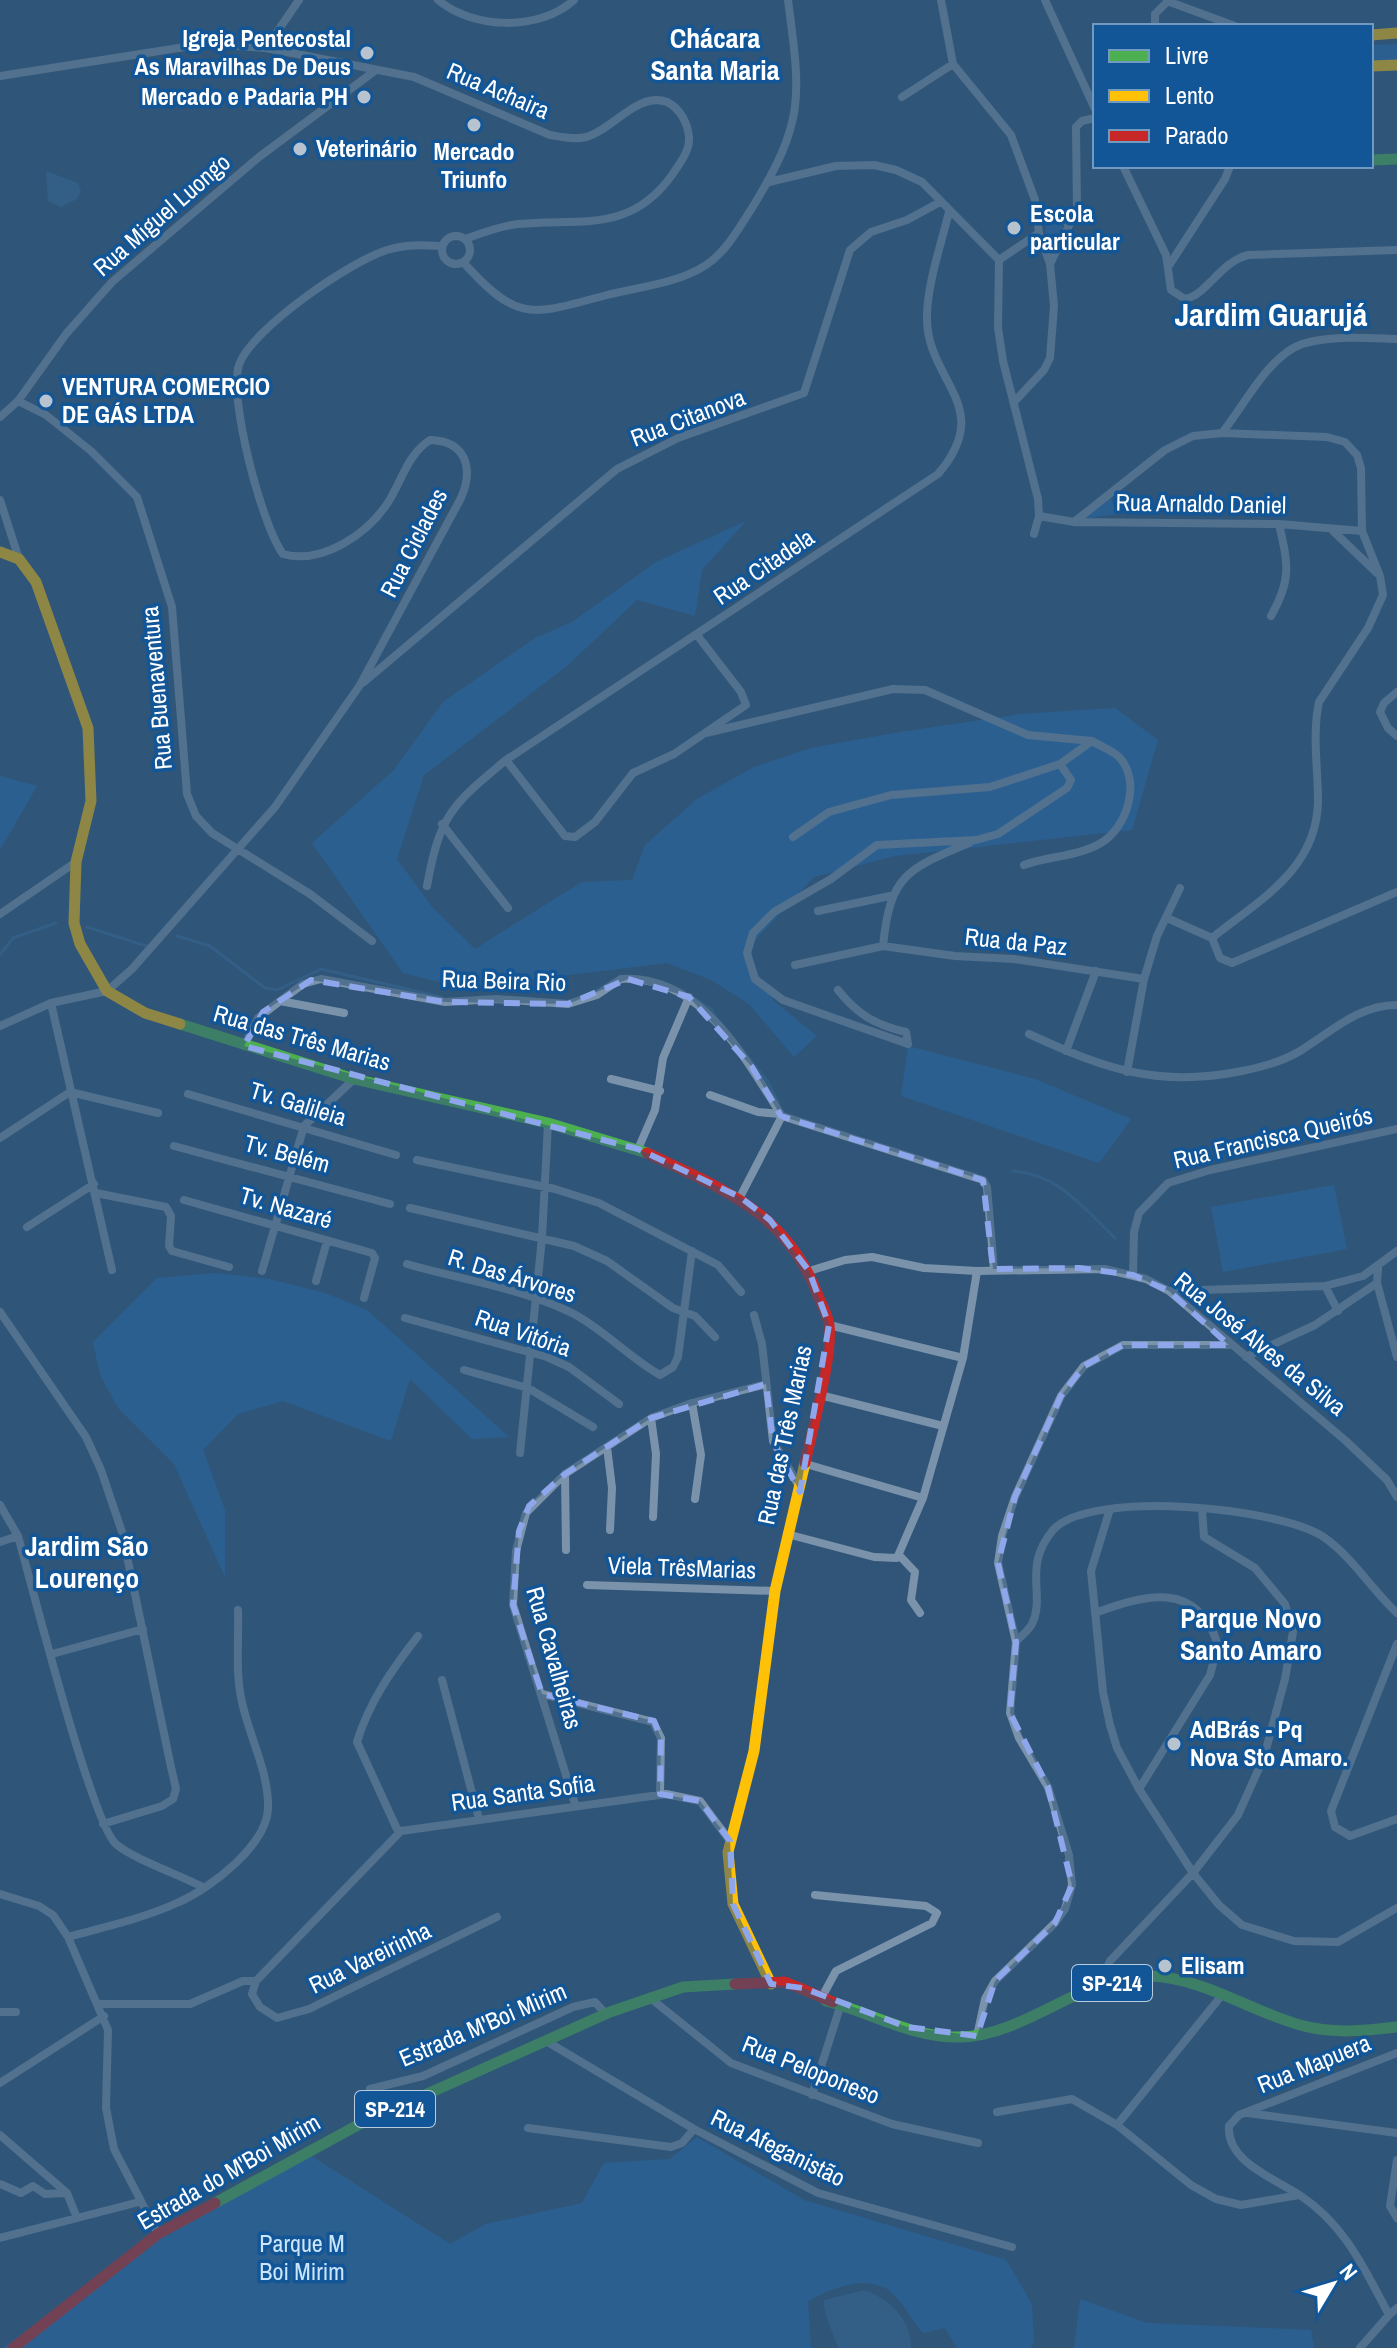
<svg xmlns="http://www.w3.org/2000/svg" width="1397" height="2348" viewBox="0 0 1397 2348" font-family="'Archivo Narrow',sans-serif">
  <rect width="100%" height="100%" fill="#305579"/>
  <path fill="#266cae" d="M1397,44V60L1371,61V45Z
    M1063,222L1060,241L1052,244L1045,235L1046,224Z
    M1111,498L1117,514L1082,519Z
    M746,521L702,570L695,616L637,600L567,666L424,775L397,859L432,907L475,949L582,882L632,880L645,845L697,799L754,767L811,748L894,733L1021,714L1115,708L1158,740L1132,830L895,856L814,877L744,952L774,1001L817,1036L794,1057L749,1004L711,980L667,963L463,988L403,973L312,843L394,770L443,702L535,638L572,622L656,562Z
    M0,776L37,786L0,850Z
    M908,1046L1035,1079L1131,1119L1099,1163L901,1096Z
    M1334,1185L1347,1249L1223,1272L1211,1207Z
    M216,1273L269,1279L325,1293L367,1310L509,1437L472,1439L410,1379L391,1441L283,1401L238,1414L203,1450L225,1510V1577L174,1464L118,1408L100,1375L93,1342L157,1278Z
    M697,2137L804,2200L1006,2260L1032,2304L1034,2343L1030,2348H957L945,2328L923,2333C913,2321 900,2298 887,2289C863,2275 830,2289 808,2301L811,2348H3L158,2234L305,2152L450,2244L486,2224L582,2203L604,2163L670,2159Z
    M1080,2299L1147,2323L1311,2330L1314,2348H1074Z"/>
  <path fill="#386896" d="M46,171L78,183L81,191L77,199L61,207L48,201Z
    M864,2290C888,2298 912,2319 911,2348H838C834,2334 822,2313 824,2300Z"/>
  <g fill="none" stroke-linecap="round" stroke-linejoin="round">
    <path stroke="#386896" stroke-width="3" d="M87,927L146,946
      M177,936L210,946L265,988L277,990L321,969L441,997
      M0,955L13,938L56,923
      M597,990L621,976
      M693,997L712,1010L716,1018
      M749,1058L768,1082L779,1104
      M1013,1171C1059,1174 1084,1209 1115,1238"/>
    <path stroke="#7a93ab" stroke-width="8" d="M438,0C474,30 540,31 574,0
      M941,0L953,64L1011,135L1035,200L1039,233L1050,264L1054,306L1050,358L1044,370L1015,401
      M1045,0L1095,109
      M1167,1L1235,26
      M1155,26V14L1169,0
      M266,48L299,0
      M0,76L204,44L266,48L414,77L550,135C562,137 574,140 586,137C611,131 638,91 667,102C680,108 688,124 689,137C690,151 680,163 672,175C630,234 580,218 518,224C500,226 482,233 465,239
      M902,97L953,64
      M1123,166L1166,255L1171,290L1185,299C1207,295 1220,262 1248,255L1397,250
      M769,182L836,166L874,165L896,170L922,182L999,260L998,328L1003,361L1038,499L1039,516L1034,534
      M1038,217L1071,222
      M442 250a14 14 0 1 1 28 0a14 14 0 1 1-28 0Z
      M999,260L1039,233
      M463,262C519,324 531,315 607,295C639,287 679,283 706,265C726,252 739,228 752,208C805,121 801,99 788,0
      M1050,264L1077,209L1076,127L1082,121L1095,118
      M1170,264L1225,179L1230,166
      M18,401L46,415L91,451L137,497L172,607L187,794L196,816L212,833L310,894L372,941
      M0,417L18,401L66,334L112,282L259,157L376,70
      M1222,433C1244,406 1268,356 1302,344C1330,335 1367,338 1397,339
      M0,500L19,559
      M1039,516L1074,522L1279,524L1362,531
      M1074,522L1165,450L1193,436L1222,433L1327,437L1345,442L1357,455L1361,468L1362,531L1380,576L1383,595L1368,628L1319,702C1312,734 1318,768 1318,801C1317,870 1259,900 1212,938
      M1332,530L1377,573
      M1271,616C1292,579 1288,564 1279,524
      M364,682L617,469L678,438L804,393L850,250L871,232L907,220L940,202
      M1397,692L1384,703L1380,712L1388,728L1397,736
      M706,733L893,689L925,690L1028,735L1092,741L1060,764L990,787L891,795L829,812L793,837
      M506,760L565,836L575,837L595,822L633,773L674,754L746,705L741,692L697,635
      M442,824L508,908
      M1024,865C1048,856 1077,857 1101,843C1127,828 1142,781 1119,757C1112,750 1100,746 1092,741
      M427,886C440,814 452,805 506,760L938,474C997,405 925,382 927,315C928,281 941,245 949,212
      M818,911L890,896
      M0,914L76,862
      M1167,918L1212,938
      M1212,938L1220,958L1232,963L1397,892
      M883,946C890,875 907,869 969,843
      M795,965L883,946L955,956L1014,959L1144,979
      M838,990C857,1014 875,1025 906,1032L908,1044L783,1000L755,979L747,953L753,933L774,912L831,879L877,845L976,840L998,834L1067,788L1071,780L1060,764
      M280,1001L303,984L321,979L445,1002L496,999L568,1004L597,995L621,979C703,975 744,1058 782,1116L983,1180L987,1187L994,1269
      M51,1003L112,1270
      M0,1026L51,1003L107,991L132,969L275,807L360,685L461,498C474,468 466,441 430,440C408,454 402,480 389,501C368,534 322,565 283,554C262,526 228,397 239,365C251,329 351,261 387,250C406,244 422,245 442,246
      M1029,1034C1105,1069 1158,1088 1242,1071C1262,1067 1282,1062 1300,1051C1331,1032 1358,1005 1397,1005
      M244,1046L258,1018L280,1001L344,1013
      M1066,1051L1096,971
      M1127,1072L1144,979L1157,936L1180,888
      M611,1079L660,1091
      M188,1094L396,1155
      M710,1095L758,1112L780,1114
      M0,1138L70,1092L158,1113
      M174,1146L390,1204
      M638,1149L655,1110L663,1058L689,997
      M417,1160L555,1189L599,1203L718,1265L741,1292
      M96,1193L166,1207L171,1216L169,1246L172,1251L229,1267
      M740,1197L782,1116
      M184,1200L372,1253L375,1258L364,1298
      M410,1208L574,1246L607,1261L673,1308L695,1316L715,1337
      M27,1227L94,1184
      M407,1264C462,1280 523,1288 574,1314C605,1331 629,1357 660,1375L673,1367L678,1357L692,1251
      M1378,1268L1377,1283L1397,1357
      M262,1271L304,1126L354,1079
      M809,1271L845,1260L872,1257L924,1268L977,1271L1105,1269L1146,1279L1169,1291L1346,1441L1387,1480L1397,1497
      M1133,1275L1134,1232L1139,1213L1168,1183L1210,1170L1397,1129
      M316,1281L327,1241
      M1325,1286L1338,1311
      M1170,1291L1325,1286L1363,1276L1397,1251
      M0,1312L86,1437L101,1470L122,1532L171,1767L176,1789L173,1799L162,1806L103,1824
      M754,1315L762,1344L773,1441L799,1486
      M405,1318L547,1357L569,1367L619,1404
      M829,1325L963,1358
      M1246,1357L1315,1325L1377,1283
      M464,1370L528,1388L593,1427
      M820,1395L943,1426
      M692,1403L701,1455L695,1499
      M651,1418L656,1454L653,1517
      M607,1447L612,1488L610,1530
      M520,1453L542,1238L548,1123
      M806,1464L923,1498
      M565,1474L566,1550
      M0,1505L18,1536C31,1582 92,1824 116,1844C133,1859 180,1875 203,1887
      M1110,1509L1091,1571L1103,1692L1110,1725L1117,1748L1139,1789L1193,1873L1219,1905L1242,1925L1294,1941L1338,1942L1397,1908
      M787,1534L874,1557L897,1558L923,1498L963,1358L977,1271
      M0,1542L18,1536
      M899,1555L915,1572L911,1600L920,1613
      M587,1585L775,1591
      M1095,1613C1144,1595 1197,1579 1218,1645L1210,1675L1139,1789
      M418,1636C393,1668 369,1702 357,1742L397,1829L401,1831L666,1794L700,1801L730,1841
      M1016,1642C1021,1636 1029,1630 1032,1624C1046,1595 1022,1567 1053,1530C1089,1489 1282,1507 1325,1538C1352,1557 1372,1590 1397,1613
      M1397,1644L1331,1811L1335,1827L1350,1836L1397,1819
      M52,1654L143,1629
      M442,1680L479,1819
      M542,1694L653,1722L661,1738L660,1794
      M575,1804L513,1605L516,1551L526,1513L565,1474L651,1418L692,1403L766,1384
      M401,1831L256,1981L252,1994L260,2007L277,2018L309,2009L497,1917
      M0,1894L39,1906L53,1915L68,1937L108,2030L106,2108L114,2149L158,2234
      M815,1895L926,1906L937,1913L932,1923L836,1971L823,1995
      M68,1937C104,1927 145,1918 179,1902C211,1888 267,1845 268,1808C269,1772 249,1736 242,1702C235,1673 239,1639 238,1610
      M1098,1989L1110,1961L1193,1873L1238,1815L1264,1757L1285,1679L1293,1632L1285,1604L1255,1568L1204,1537L1202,1509
      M649,1997L731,2063L892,2124L978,2143
      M98,2004H190L243,1981H256
      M0,2012H16
      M977,2036L985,1999L995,1981L1055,1923L1065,1909L1072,1885L1069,1855L1048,1787L1019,1738L1010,1713L1016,1642L998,1563L1002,1536L1015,1497L1061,1396L1084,1366L1123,1345H1229
      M546,2041L694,2129L818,2193L1012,2247
      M1397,2053L1239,2115L1229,2126C1226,2162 1276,2179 1301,2196C1345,2225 1365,2270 1389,2315L1397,2308
      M0,2083L104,2016
      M370,2089L423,2076L573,2007L595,2002L606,2014
      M812,2095L841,2004
      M997,2112L1072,2099L1117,2125L1191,2185L1216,2199L1241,2205L1299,2195
      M1247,2113L1397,2133
      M1117,2125L1222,1995
      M528,2128L671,2147L682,2143L694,2129
      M0,2135L67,2193L77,2218
      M1397,2160L1390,2206L1397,2218
      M0,2184L21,2193L33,2186L45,2194L66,2193
      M0,2238L139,2202
      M1360,2348L1389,2315"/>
    <path stroke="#4caf50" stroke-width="11" d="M1371,160L1397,159
      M180,1024L354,1079L548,1123L647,1153
      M826,2001C870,2012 914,2039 961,2037C1028,2035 1083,1974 1150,1976C1204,1978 1250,2011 1300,2025C1332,2034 1365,2031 1397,2027
      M215,2203L358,2125L610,2012L683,1987L735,1984"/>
    <path stroke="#ffc107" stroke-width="11" d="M1371,35L1397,33
      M1371,66L1397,65
      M0,552L19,559L36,582L88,728L91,801L76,862L74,923L80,944L107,991L145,1013L180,1024
      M771,1984L733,1904L728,1852L754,1751L775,1591L805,1463"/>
    <path stroke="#c62828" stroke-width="11" d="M647,1153C722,1189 787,1212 818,1296C822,1305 828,1316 829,1325C833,1356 812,1430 805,1463
      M735,1984L785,1982L833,2002
      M13,2348L158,2234L215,2203"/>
  </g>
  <path d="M0 0H1397V2348H0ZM628,979L689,997L752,1067L781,1116L983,1180L993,1269L1079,1268L1133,1275L1169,1291L1229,1345H1123L1084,1366L1061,1396L1015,1497L998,1563L1016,1642L1010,1713L1048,1787L1072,1885L1055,1923L995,1981L977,2036L907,2027L803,1988L771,1984L733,1904L730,1841L700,1801L660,1794L661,1738L654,1721L542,1694L513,1605L519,1531L529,1506L565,1474L651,1418L766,1384L773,1441L800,1492L829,1325L809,1271L770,1220L740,1197L638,1149L244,1046L263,1012L311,980L445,1002L568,1004Z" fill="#305579" fill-opacity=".55" fill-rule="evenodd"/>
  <path fill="none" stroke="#8ea6ec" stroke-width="6" stroke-dasharray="16 10" stroke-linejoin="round" d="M628,979L689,997L752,1067L781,1116L983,1180L993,1269L1079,1268L1133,1275L1169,1291L1229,1345H1123L1084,1366L1061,1396L1015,1497L998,1563L1016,1642L1010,1713L1048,1787L1072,1885L1055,1923L995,1981L977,2036L907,2027L803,1988L771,1984L733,1904L730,1841L700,1801L660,1794L661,1738L654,1721L542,1694L513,1605L519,1531L529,1506L565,1474L651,1418L766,1384L773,1441L800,1492L829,1325L809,1271L770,1220L740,1197L638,1149L244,1046L263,1012L311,980L445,1002L568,1004Z"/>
  <g fill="#b7c4d0" stroke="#125697" stroke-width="3">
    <circle cx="367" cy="53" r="8"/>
    <circle cx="364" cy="97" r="8"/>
    <circle cx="474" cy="125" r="8"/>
    <circle cx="300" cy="149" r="8"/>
    <circle cx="1014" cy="228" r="8"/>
    <circle cx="46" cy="401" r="8"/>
    <circle cx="1174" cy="1744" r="8"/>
    <circle cx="1165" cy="1966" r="8"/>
  </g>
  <g text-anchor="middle" stroke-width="7" stroke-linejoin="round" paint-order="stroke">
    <g fill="#125697" stroke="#b8cce0" stroke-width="2">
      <rect x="1072" y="1965" width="80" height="36" rx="6"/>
      <rect x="355" y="2091" width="80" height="36" rx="6"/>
    </g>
    <g font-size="22" font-weight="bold" fill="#fff">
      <text x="1112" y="1991">SP-214</text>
      <text x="395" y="2117">SP-214</text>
    </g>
    <g font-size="24" font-weight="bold" fill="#fff" stroke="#125697" text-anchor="start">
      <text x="351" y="47" text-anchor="end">Igreja Pentecostal<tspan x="351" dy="28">As Maravilhas De Deus</tspan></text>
      <text x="348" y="105" text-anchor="end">Mercado e Padaria PH</text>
      <text x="316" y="157">Veterinário</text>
      <text x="474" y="160" text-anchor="middle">Mercado<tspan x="474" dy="28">Triunfo</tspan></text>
      <text x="1030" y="222">Escola<tspan x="1030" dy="28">particular</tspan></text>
      <text x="62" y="395">VENTURA COMERCIO<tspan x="62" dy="28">DE GÁS LTDA</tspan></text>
      <text x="1190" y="1738">AdBrás - Pq<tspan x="1190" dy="28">Nova Sto Amaro.</tspan></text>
      <text x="1181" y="1974">Elisam</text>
    </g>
    <g font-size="24" fill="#fff" stroke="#125697">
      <text transform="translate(498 91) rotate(23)" y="8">Rua Achaira</text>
      <text transform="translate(162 215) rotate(-41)" y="8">Rua Miguel Luongo</text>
      <text transform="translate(688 418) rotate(-21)" y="8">Rua Citanova</text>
      <text transform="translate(1201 504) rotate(1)" y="8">Rua Arnaldo Daniel</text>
      <text transform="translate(414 543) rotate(-63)" y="8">Rua Ciclades</text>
      <text transform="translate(764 567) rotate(-34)" y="8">Rua Citadela</text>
      <text transform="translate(157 688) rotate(-95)" y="8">Rua Buenaventura</text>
      <text transform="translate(1016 942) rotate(6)" y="8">Rua da Paz</text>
      <text transform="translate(504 981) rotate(2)" y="8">Rua Beira Rio</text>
      <text transform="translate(302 1038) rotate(16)" y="8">Rua das Três Marias</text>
      <text transform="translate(298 1104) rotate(17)" y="8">Tv. Galileia</text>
      <text transform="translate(1273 1138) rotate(-13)" y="8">Rua Francisca Queirós</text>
      <text transform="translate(287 1154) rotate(15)" y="8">Tv. Belém</text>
      <text transform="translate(286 1208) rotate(16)" y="8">Tv. Nazaré</text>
      <text transform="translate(512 1276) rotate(17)" y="8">R. Das Árvores</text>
      <text transform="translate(523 1333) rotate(19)" y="8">Rua Vitória</text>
      <text transform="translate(1260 1344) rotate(39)" y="8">Rua José Alves da Silva</text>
      <text transform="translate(785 1435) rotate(-78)" y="8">Rua das Três Marias</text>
      <text transform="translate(682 1568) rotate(2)" y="8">Viela TrêsMarias</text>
      <text transform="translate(554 1658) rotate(74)" y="8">Rua Cavalheiras</text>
      <text transform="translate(523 1793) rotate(-8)" y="8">Rua Santa Sofia</text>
      <text transform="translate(370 1958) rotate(-26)" y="8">Rua Vareirinha</text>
      <text transform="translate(483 2025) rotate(-23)" y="8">Estrada M'Boi Mirim</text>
      <text transform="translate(1314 2064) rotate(-22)" y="8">Rua Mapuera</text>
      <text transform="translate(811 2070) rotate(22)" y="8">Rua Peloponeso</text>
      <text transform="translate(778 2148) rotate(26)" y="8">Rua Afeganistão</text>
      <text transform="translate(229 2172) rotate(-30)" y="8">Estrada do M'Boi Mirim</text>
    </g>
    <g font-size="24" fill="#cae5fd" stroke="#125697">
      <text x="302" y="2252">Parque M<tspan x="302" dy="28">Boi Mirim</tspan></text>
    </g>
    <g font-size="28" font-weight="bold" fill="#fff" stroke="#125697">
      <text x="715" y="48">Chácara<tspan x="715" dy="32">Santa Maria</tspan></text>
      <text x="87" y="1556">Jardim São<tspan x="87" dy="32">Lourenço</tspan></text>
      <text x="1251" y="1628">Parque Novo<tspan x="1251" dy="32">Santo Amaro</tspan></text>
    </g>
    <g font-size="32" font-weight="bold" fill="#fff" stroke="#125697">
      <text x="1271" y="326">Jardim Guarujá</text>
    </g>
  </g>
  <rect x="1093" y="24" width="280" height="144" fill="#125697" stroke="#719ac1" stroke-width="2"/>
  <rect x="1109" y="50" width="40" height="12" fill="#4caf50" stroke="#719ac1" stroke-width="2"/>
  <text x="1165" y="64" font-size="24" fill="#ffffff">Livre</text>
  <rect x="1109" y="90" width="40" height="12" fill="#ffc107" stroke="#719ac1" stroke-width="2"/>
  <text x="1165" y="104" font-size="24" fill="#ffffff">Lento</text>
  <rect x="1109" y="130" width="40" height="12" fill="#c62828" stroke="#719ac1" stroke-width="2"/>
  <text x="1165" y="144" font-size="24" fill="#ffffff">Parado</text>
  <g transform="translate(1333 2284) rotate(52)" stroke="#125697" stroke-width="6" paint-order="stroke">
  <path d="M0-6L14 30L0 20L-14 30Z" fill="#ffffff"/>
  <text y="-12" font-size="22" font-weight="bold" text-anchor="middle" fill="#ffffff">N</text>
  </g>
</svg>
